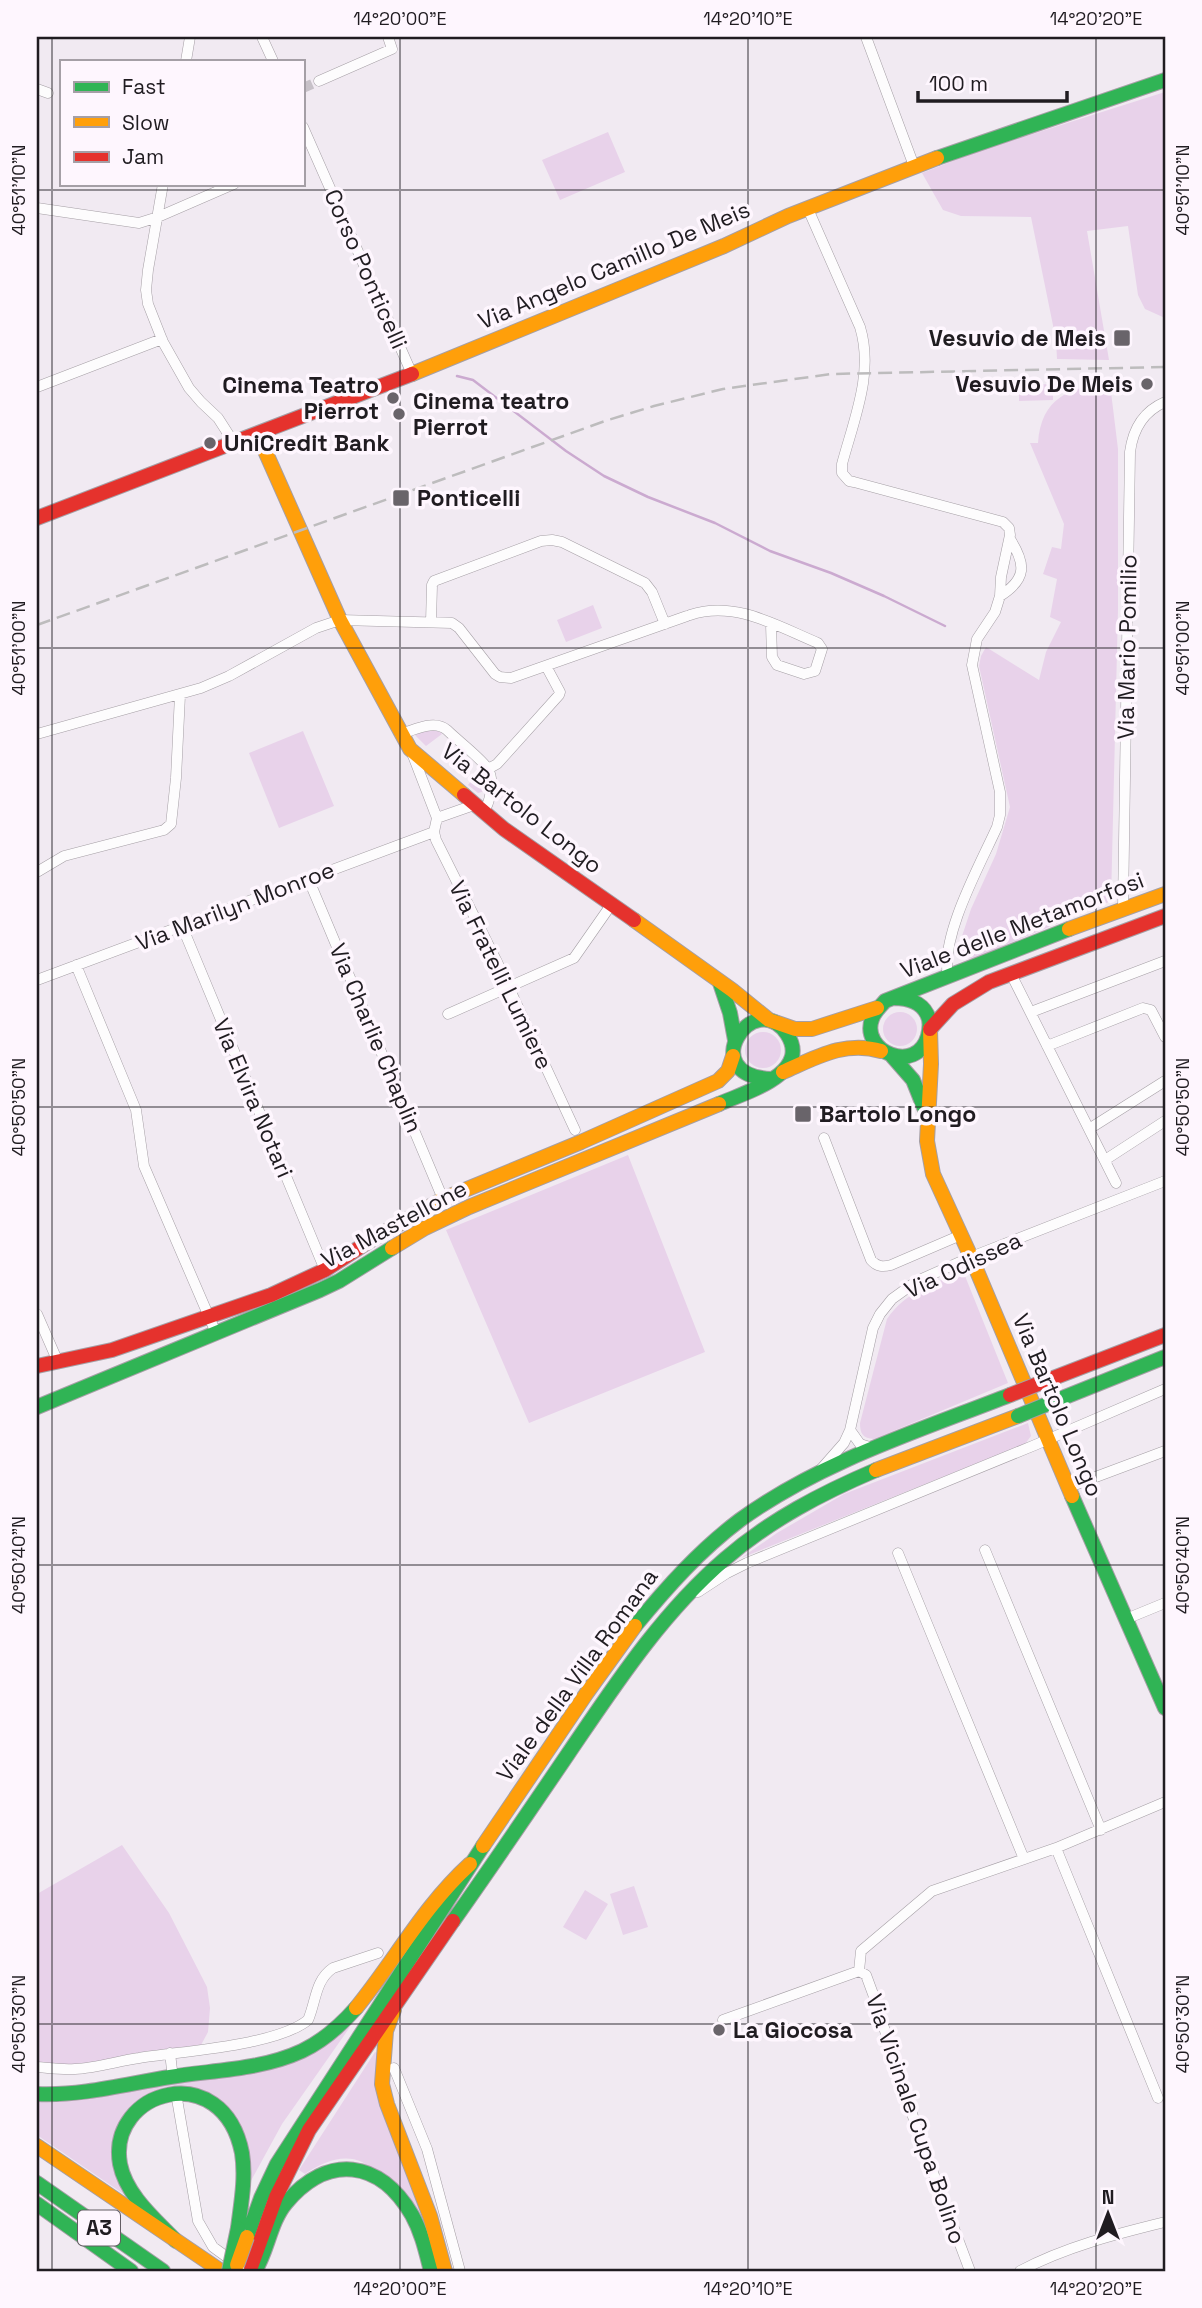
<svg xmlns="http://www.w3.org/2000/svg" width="1202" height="2308" viewBox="0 0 1202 2308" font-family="'Space Grotesk',sans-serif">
  <rect width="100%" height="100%" fill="#f1eaf2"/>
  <path fill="#e8d2ea" d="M1165,92V318L1145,309L1138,295L1128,226L1087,231L1109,360L1057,359L1056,340L1031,217L961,216L943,210L922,173L979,151Z
    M608,132L625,172L560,200L542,160Z
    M1053,384V400L1019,401V385Z
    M1110,384L1118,449V609L1111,901L972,959L962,957L959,945L971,909L996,854L1010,807L979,666L981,656L986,647L1039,680L1046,652L1061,622L1050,617L1057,579L1043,574L1052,547L1061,549L1064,524L1030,443H1038C1041,398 1070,386 1110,384Z
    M593,605L602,628L566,642L557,620Z
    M430,729L439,731L442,734L426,746L415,735Z
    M303,731L334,806L279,828L249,753Z
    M479,771L485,791L478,793L468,785Z
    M883 1029a17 17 0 1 1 34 0a17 17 0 1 1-34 0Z
    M745 1050a18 18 0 1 1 36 0a18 18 0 1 1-36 0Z
    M628,1155L705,1352L529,1423L446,1230Z
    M963,1271L1008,1383L874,1439C863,1438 860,1434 860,1423L887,1319C906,1291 934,1284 963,1271Z
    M1028,1423L1031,1436L1025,1444L741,1558L777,1533L844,1494Z
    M122,1845L169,1913L207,1987L210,2008L208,2032L201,2045L135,2054L79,2067L37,2062V1894Z
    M634,1886L648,1927L623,1935L610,1894Z
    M585,1890L608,1904L586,1940L563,1927Z
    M350,2027L282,2124L247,2188L242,2142L197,2090L125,2115L128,2197L37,2135V2098L259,2067Z
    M375,2052L378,2053L421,2210L424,2232C414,2220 372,2167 362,2162C343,2153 321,2163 305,2174L299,2170Z"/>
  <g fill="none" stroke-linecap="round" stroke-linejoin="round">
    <path stroke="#cbaad0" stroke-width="2.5" d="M457,376L473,380L566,451L604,476L648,497L715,523L770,551L831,573L884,596L945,626"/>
    <path stroke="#c7c1c8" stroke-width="10" stroke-dasharray="10 5" stroke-linecap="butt" d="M303,88L319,81"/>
    <g stroke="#a59fa5" stroke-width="11">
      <path id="street" d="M262,37L273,61
        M866,37L914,166
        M186,61L190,37
        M319,81L392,49L388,37
        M37,89L48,93
        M303,127L412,374
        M163,184L148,270L146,290L148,304L163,342L189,388L201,402L218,418L234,443
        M37,208L139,223L158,217L234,184
        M808,209L860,327C874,373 854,419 842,464V473L849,481L854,482L1003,522L1009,528L1010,535L1001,577L1000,596L995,612L977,639L972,665L1000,792V815L997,827C980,865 940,936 948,977
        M37,387L162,339
        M1000,596C1027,579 1026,564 1010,539
        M690,615C735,600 777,626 818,643L822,649L815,671L804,674L777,665L772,657L771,624
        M431,622L432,585L434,581L541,541L552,540L562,542L645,583L652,592L665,624
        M37,734L201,688L229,676L316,628L340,620L452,623L459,628L495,674L500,677L511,678L687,616
        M400,734C415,730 434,719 447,730C457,740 482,759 488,769C495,781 490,803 483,813
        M412,753L437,818L474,805
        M488,769L497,764L559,695L560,692L546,666
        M437,818L434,832L436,840L498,964L575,1130
        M37,872L64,856L164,830L171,824L176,778L180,695
        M308,878L443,1199
        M1123,908L1130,452C1133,429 1144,411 1165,402
        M182,926L325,1270
        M76,965L136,1110L144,1166L216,1333
        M1011,974L1116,1183
        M37,980L434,832
        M1031,1012L1165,961
        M448,1014L574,958L611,905
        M1047,1046L1143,1008L1151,1010L1165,1037
        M1089,1129L1165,1081
        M824,1138L871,1260C877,1267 883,1267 891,1265L961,1235
        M1105,1160L1165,1121
        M37,1314L58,1362
        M850,1430L860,1444L873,1448
        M822,1468L844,1443L850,1430L873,1328L880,1314L892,1299L917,1281L971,1257L1165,1181
        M1069,1487L1165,1451
        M985,1550L1101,1830
        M898,1553L1024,1859
        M698,1592L727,1573L747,1563L1035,1445L1165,1389
        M1126,1619L1165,1603
        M1056,1848L1158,2098
        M723,2020L859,1971
        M170,2053L172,2070
        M37,2067C49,2068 62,2070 75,2069C96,2068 118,2061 139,2058C181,2051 276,2046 308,2020C316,2002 315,1980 333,1968L378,1953
        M394,2068L427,2149L460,2271
        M177,2099L198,2221L213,2247L246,2271
        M970,2271L920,2138L873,1994L866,1975L859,1971L861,1951L932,1891L1056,1848L1165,1802
        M1020,2271C1065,2247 1116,2234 1165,2222"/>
    </g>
    <g stroke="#a59fa5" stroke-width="16">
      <path id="fast" d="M937,158L1165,80
        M720,983L730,1013L735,1040
        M894,998C907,998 921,1002 927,1014C931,1021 930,1028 928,1036C916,1076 860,1051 872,1019C874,1012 881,1006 885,1001L1069,929
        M892,1056L913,1080L925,1110
        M719,1104C743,1093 813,1074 787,1034C754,985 693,1076 772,1079
        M1050,1403L1165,1357
        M37,1407L320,1290L339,1281L392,1248
        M1072,1496L1165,1708
        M635,1626C667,1587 700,1550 740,1520C820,1462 918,1431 1010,1395
        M453,1921C492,1866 530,1810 568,1754C615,1685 661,1614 725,1559C770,1520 822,1493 876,1470
        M37,2094C82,2096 126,2084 170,2077C214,2070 261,2070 302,2051C323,2041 341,2025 356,2008
        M37,2183L163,2271
        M37,2204L131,2271
        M247,2237L261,2198L277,2164L483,1846
        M176,2241C155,2219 126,2195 120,2164C107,2090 223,2057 242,2153C246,2178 241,2204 238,2228
        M255,2271C268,2250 270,2222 286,2203C328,2153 380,2160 412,2215C422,2233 426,2252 431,2271"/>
    </g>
    <g stroke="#a59fa5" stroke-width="16">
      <path id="slow" d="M412,374L724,246L788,216L937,158
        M258,435L340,620L410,749L464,795
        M634,920L732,990L769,1020L795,1029H812L877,1008
        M1069,929L1165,894
        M930,1029L931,1064L927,1141L933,1174L971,1257L1072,1496
        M783,1072C815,1058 845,1040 881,1051
        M371,1240L443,1199L581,1142L718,1081L728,1071L733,1056
        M392,1248L425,1228L469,1207L719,1104
        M876,1470L1018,1416
        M483,1846L586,1694L635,1626
        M356,2008C396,1959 423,1907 470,1864
        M394,2010L386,2031L382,2084L387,2104L430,2216L445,2271
        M37,2146L221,2271"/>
    </g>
    <g stroke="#a59fa5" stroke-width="16">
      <path id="jam" d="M37,518L412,374
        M464,795L504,829L634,920
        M930,1029L953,1004L989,982L1165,916
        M37,1366L112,1350L271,1295L325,1270L371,1240
        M1043,1382L1165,1335
        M251,2267L276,2197L309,2130L453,1921"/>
    </g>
    <use href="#street" stroke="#fdfcfd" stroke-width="10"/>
    <use href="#fast" stroke="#30b455" stroke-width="14"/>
    <use href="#slow" stroke="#ff9f0a" stroke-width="14"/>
    <use href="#jam" stroke="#e5322d" stroke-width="14"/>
    <path stroke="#bdbcbd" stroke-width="2.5" stroke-dasharray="14 7" stroke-linecap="butt" d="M37,625L605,421L654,406L723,389L831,374L1165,367"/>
    <g stroke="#a59fa5" stroke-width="16" stroke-linecap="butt">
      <path id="fast-bridge" d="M1018,1416L1050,1403
        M229,2271L238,2228"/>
    </g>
    <g stroke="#a59fa5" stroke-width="16" stroke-linecap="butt">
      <path id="slow-bridge" d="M237,2265L247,2237"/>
    </g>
    <g stroke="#a59fa5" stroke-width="16" stroke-linecap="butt">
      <path id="jam-bridge" d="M1010,1395L1043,1382"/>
    </g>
    <use href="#fast-bridge" stroke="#30b455" stroke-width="14"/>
    <use href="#slow-bridge" stroke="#ff9f0a" stroke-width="14"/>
    <use href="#jam-bridge" stroke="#e5322d" stroke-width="14"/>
  </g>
  <path fill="none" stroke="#201c21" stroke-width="2" stroke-opacity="0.45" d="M52,37V2271M400,37V2271M748,37V2271M1096,37V2271M37,190H1165M37,648H1165M37,1107H1165M37,1565H1165M37,2024H1165"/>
  <g fill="#69646a" stroke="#fef6fe" stroke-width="2.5">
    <rect x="1113" y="329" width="18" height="18" rx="3.5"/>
    <circle cx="1147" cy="384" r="7"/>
    <circle cx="393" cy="398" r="7"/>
    <circle cx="399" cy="414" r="7"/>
    <circle cx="210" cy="443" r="7"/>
    <rect x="392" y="489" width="18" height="18" rx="3.5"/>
    <rect x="794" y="1105" width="18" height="18" rx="3.5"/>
    <circle cx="719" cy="2030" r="7"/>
  </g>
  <g text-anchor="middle" stroke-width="7" stroke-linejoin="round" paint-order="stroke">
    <rect fill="#fef6fe" stroke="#635d63" stroke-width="2" x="78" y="2210.5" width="42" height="35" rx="5"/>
    <g font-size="21" font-weight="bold" fill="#201c21">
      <text x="99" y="2235">A3</text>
    </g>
    <g font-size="23" fill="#201c21" stroke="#fef6fe">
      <text transform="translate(614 265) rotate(-23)" y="8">Via Angelo Camillo De Meis</text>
      <text transform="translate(366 269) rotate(66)" y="8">Corso Ponticelli</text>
      <text transform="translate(1127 647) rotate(-89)" y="8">Via Mario Pomilio</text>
      <text transform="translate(522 808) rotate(38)" y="8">Via Bartolo Longo</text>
      <text transform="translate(235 906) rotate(-21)" y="8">Via Marilyn Monroe</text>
      <text transform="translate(1022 925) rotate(-21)" y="8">Viale delle Metamorfosi</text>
      <text transform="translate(501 975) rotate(64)" y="8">Via Fratelli Lumiere</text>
      <text transform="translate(376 1038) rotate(67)" y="8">Via Charlie Chaplin</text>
      <text transform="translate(253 1098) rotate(67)" y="8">Via Elvira Notari</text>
      <text transform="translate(394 1224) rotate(-28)" y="8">Via Mastellone</text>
      <text transform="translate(963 1265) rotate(-25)" y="8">Via Odissea</text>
      <text transform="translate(1058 1405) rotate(67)" y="8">Via Bartolo Longo</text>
      <text transform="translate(577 1675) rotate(-54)" y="8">Viale della Villa Romana</text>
      <text transform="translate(916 2119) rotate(71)" y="8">Via Vicinale Cupa Bolino</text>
    </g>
    <g font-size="23" font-weight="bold" fill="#201c21" stroke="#fef6fe" text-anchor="start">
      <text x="1106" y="346" text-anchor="end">Vesuvio de Meis</text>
      <text x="1133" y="392" text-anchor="end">Vesuvio De Meis</text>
      <text x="379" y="393" text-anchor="end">Cinema Teatro<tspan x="379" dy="26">Pierrot</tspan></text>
      <text x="413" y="409">Cinema teatro<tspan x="413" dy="26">Pierrot</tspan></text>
      <text x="224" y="451">UniCredit Bank</text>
      <text x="417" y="506">Ponticelli</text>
      <text x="819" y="1122">Bartolo Longo</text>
      <text x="733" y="2038">La Giocosa</text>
    </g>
  </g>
  <rect width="1202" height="2308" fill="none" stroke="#fef6fe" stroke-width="77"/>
  <rect x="60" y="60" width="245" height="126" fill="#fef6fe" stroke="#a59fa6" stroke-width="2"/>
  <rect x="74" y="82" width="35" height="10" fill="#30b455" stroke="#a59fa6" stroke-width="2"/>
  <text x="122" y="94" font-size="21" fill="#201c21">Fast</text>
  <rect x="74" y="117" width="35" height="10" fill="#ff9f0a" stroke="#a59fa6" stroke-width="2"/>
  <text x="122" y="130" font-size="21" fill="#201c21">Slow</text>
  <rect x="74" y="152" width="35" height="10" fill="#e5322d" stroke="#a59fa6" stroke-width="2"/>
  <text x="122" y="164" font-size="21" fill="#201c21">Jam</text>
  <g transform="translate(1108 2214)" stroke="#fef6fe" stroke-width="5" paint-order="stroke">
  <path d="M0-5L12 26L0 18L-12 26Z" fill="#201c21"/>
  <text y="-10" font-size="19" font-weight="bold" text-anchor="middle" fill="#201c21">N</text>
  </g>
  <path d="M918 91v10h149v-10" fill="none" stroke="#201c21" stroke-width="3.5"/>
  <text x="929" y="91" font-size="21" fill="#201c21" stroke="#fef6fe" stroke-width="5" paint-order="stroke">100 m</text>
  <rect x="38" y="38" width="1126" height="2232" fill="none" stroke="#201c21" stroke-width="2.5"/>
  <g font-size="18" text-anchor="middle" fill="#201c21">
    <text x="400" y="25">14°20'00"E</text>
    <text x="748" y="25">14°20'10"E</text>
    <text x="1096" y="25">14°20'20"E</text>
    <text transform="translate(19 190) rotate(-90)" y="6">40°51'10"N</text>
    <text transform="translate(1183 190) rotate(-90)" y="6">40°51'10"N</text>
    <text transform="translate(19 648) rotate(-90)" y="6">40°51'00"N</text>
    <text transform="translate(1183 648) rotate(-90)" y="6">40°51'00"N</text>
    <text transform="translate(19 1107) rotate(-90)" y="6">40°50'50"N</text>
    <text transform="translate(1183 1107) rotate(-90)" y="6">40°50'50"N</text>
    <text transform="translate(19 1565) rotate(-90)" y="6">40°50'40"N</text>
    <text transform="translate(1183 1565) rotate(-90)" y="6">40°50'40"N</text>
    <text transform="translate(19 2024) rotate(-90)" y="6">40°50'30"N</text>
    <text transform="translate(1183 2024) rotate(-90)" y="6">40°50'30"N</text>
    <text x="400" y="2295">14°20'00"E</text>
    <text x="748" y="2295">14°20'10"E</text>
    <text x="1096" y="2295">14°20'20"E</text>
  </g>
</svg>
